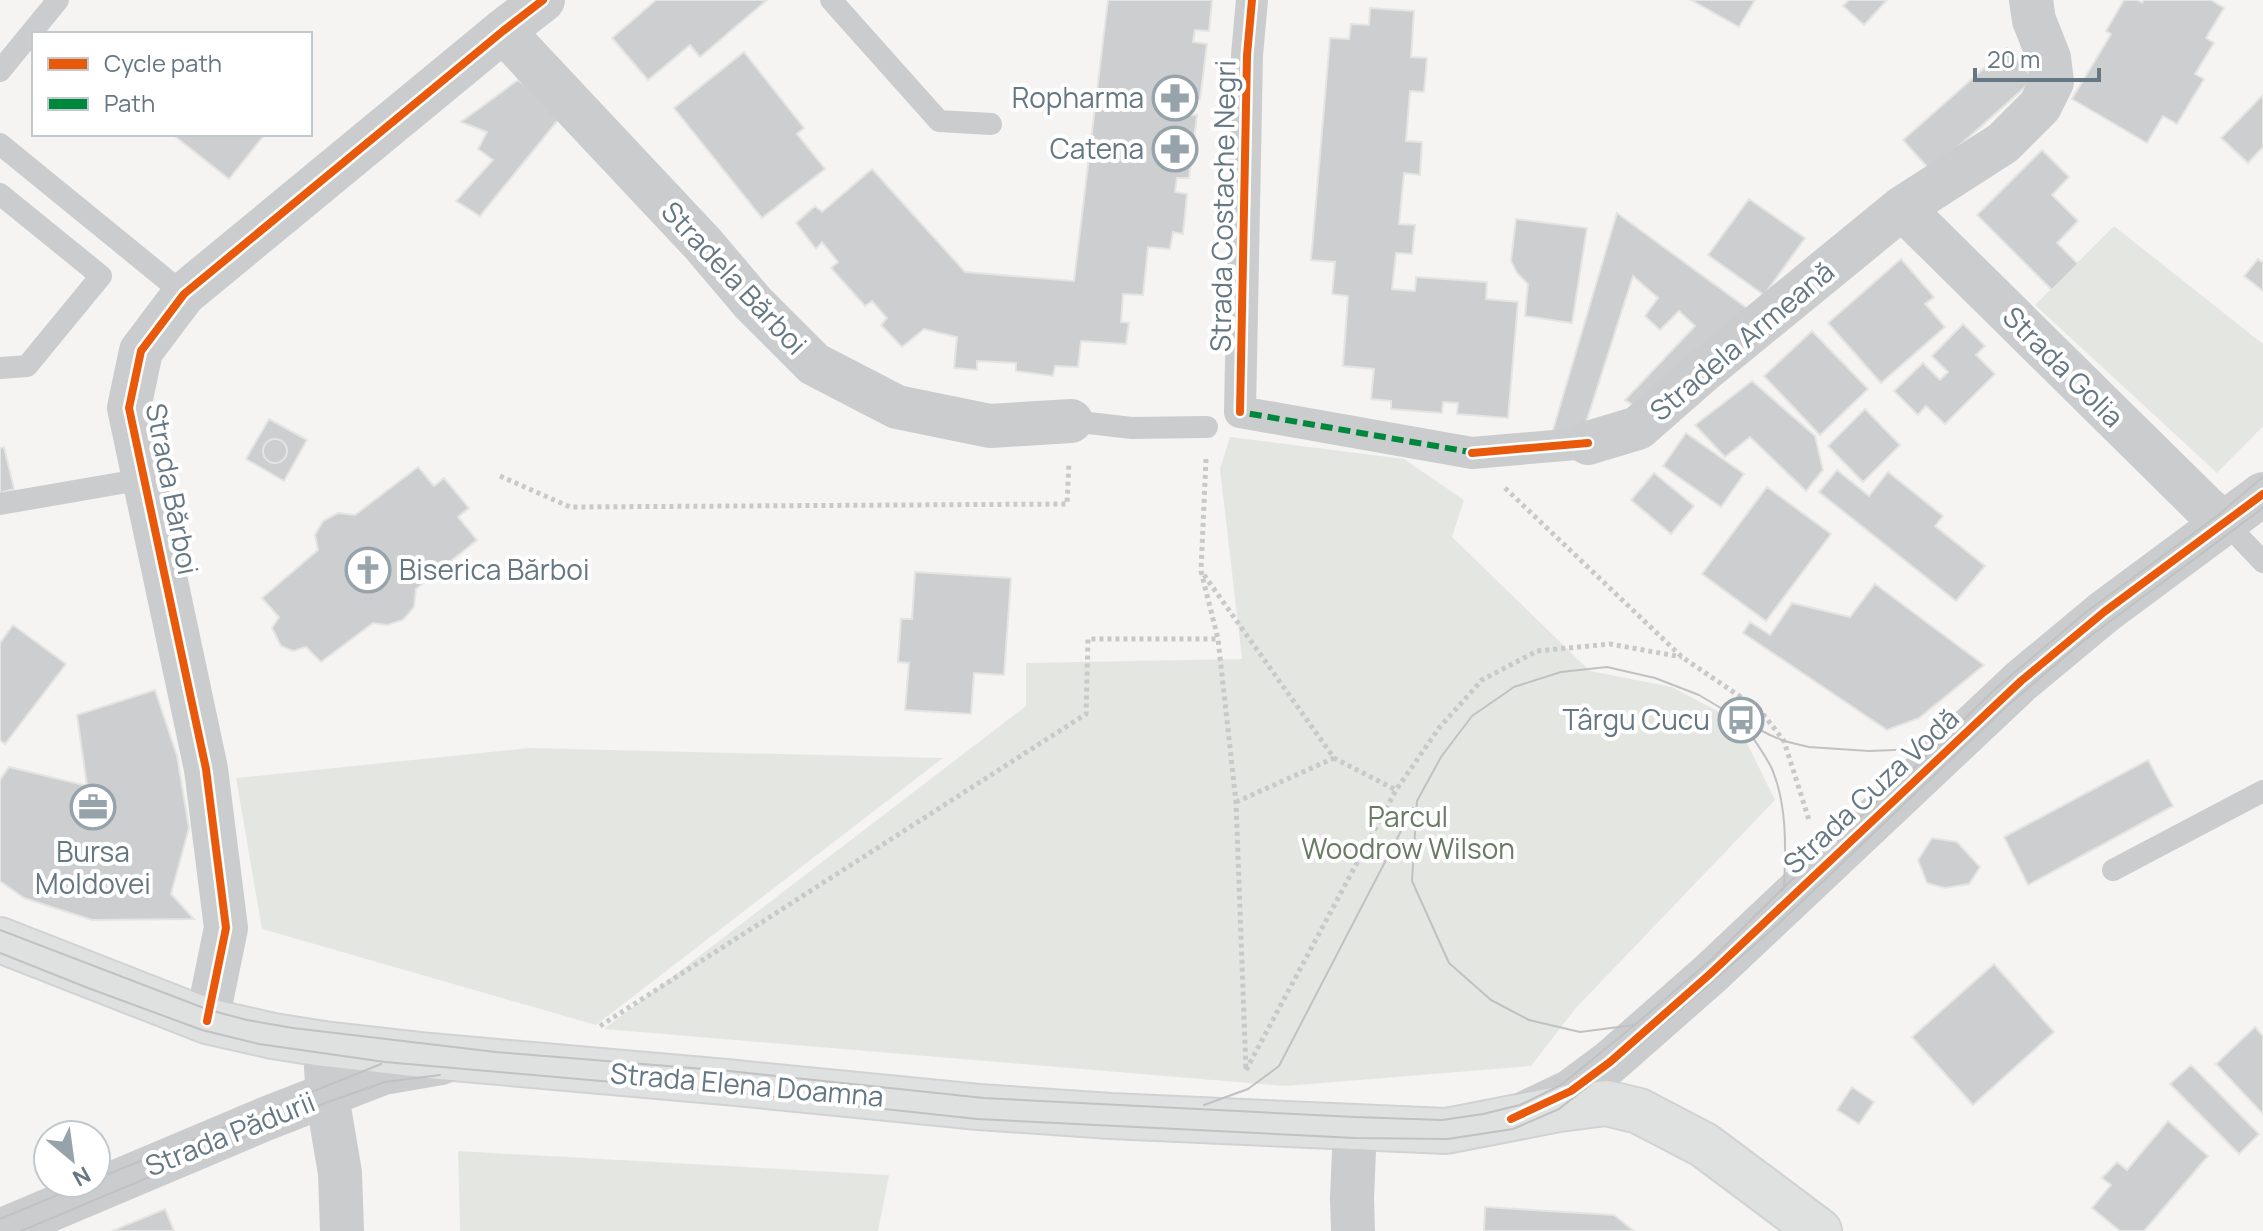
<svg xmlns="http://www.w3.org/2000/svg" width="2263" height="1231" viewBox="0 0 2263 1231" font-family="Manrope,sans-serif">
  <rect width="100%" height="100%" fill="#f5f4f3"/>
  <path fill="#e4e7e1" d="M2114,226L2263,344V426L2217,473L2035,305Z
    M1230,437L1404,459L1464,500L1452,537L1590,671L1672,687L1736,721L1775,800L1575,1009L1531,1066L1285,1086L604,1029L1026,706V663L1242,659L1220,469Z
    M530,748L943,758L596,1025L262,929L236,778Z
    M458,1151L889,1175L878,1231H460Z"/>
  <path fill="#cdcecf" stroke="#e4e4e3" stroke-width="2" d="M656,0H767L700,57L690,45L648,80L612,38Z
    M1108,0H1212L1209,31L1195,30L1193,42L1207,44L1200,99L1187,98L1185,115H1197L1189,178H1177L1175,192L1187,194L1183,234L1173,232L1170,249L1148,247L1143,295L1123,294L1121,322L1129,323L1126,344L1081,341L1078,367L1055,366L1053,376L1016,371V363L977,361V370L954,368L957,337L924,329L902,347L881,325L887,318L872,301L865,306L831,268L838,262L822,242L816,249L796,223L815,206L822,212L872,169L965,272L1074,281Z
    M1691,0H1755L1739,27Z
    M1849,0H1887L1864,25L1843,6Z
    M2124,0H2137L2142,3L2144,0H2211L2224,8L2206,38L2214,43L2195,74L2204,79L2177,124L2163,116L2147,143L2072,99L2111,34L2106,31Z
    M1370,8L1414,11L1411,57L1427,58L1424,92L1410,91L1406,141L1422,142L1420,175L1404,173L1399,224L1415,225L1412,254L1396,253L1392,289L1415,291L1416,277L1487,282L1486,299L1518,302L1508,418L1457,414L1458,403L1443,402L1442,413L1391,409V401L1371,399L1374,369L1343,366L1348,296L1332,294L1335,262L1311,260L1330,38L1349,39L1351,24L1369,25Z
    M2007,48L2034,79L1931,171L1903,140Z
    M744,52L804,128L797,134L825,169L762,218L674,108Z
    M518,80L563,114L480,216L456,201L493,160L478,149L487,132L461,122Z
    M2263,95V147L2248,163L2221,138Z
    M172,134H265L229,179Z
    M2042,150L2069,177L2052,195L2078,221L2057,243L2078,264L2052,290L1977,215Z
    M1749,199L1805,238L1764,295L1708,255Z
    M1617,213L1748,309L1648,414L1625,400L1695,326L1679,311L1660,330L1645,316L1658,298L1633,276L1582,435L1553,430Z
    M1516,219L1587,228L1572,323L1525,316L1528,284L1517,273L1511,261Z
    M1901,259L1934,297L1925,304L1945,327L1881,383L1828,323Z
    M2258,259L2263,263V291L2244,276Z
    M1963,324L1985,346L1976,355L1995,374L1945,424L1926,406L1918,415L1894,391L1923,363L1940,380L1948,372L1932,356Z
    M1812,331L1868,389L1820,435L1764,376Z
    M1752,381L1815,436L1823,470L1806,491L1750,437L1725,457L1695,425Z
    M1865,409L1900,445L1863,482L1828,446Z
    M269,419L307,440L284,481L246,459Z
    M1686,433L1744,474L1721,507L1663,466Z
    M263 451a12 12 0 1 1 24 0a12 12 0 1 1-24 0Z
    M4,447L14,489L0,493V448Z
    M418,467L434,486L444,478L469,508L458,517L477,540L416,589L414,607L403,620L387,625L373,623L321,662L306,647L293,651L281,646L272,628L279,617L262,598L318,550L315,535L323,521L338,513L355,515Z
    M1837,470L1869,496L1888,472L1943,516L1935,526L1985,566L1956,601L1819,492Z
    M1654,473L1694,506L1671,534L1631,500Z
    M1767,487L1831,534L1766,621L1702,574Z
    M915,572L1011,578L1004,675L974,673L971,714L905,710L909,663L898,662L901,619H912Z
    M1875,584L1984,665L1919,718L1887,730L1743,633L1750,622L1770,635L1792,603L1850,617Z
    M13,625L66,664L5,744L0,740V643Z
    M155,690L177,756L189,828L171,894L194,919L92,920L24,898L0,881V780L9,767L87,786L77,715Z
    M2148,760L2173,806L2028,885L2004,837Z
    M1932,838L1957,842L1980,867L1969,884L1945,888L1927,883L1918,860Z
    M1994,964L2054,1032L1973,1105L1912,1037Z
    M2255,1027L2263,1036V1114L2216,1064Z
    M2191,1065L2259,1134L2239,1154L2170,1084Z
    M1852,1087L1874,1102L1859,1124L1837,1110Z
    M2168,1121L2208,1156L2144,1231H2120L2092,1208L2111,1185L2102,1178L2117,1162L2127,1170Z
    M1485,1207L1614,1215L1634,1231H1484Z
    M165,1209L174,1231H112Z"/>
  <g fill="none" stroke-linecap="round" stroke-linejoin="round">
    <g stroke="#d1d2d3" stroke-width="48">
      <path id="secondary" d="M0,940L207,1021L273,1036L324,1044L430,1056L726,1082L979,1107L1111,1116L1355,1127L1446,1131L1559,1109L1606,1103L1639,1111L1704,1145L1819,1231"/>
    </g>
    <path stroke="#c8c9c9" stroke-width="5" stroke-dasharray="4 4" stroke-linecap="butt" d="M1206,459L1201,571L1218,639L1236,802L1246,1071
      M500,476L570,507L1067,504L1069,462
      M1505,488L1682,657L1760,710L1784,741L1809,820
      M1204,575L1334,758L1396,790
      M1236,802L1334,758
      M600,1026L1086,714L1088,639H1218
      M1246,1070L1396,790L1439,728L1482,680L1537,651L1610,644L1682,657"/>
    <path stroke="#cacccd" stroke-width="22" d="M831,0L939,121L991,124
      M0,71L58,0
      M0,144L184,294
      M0,194L101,276L27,366L0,368
      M1071,421L1132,428L1207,427
      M0,504L144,479
      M2226,523L2263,562
      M2113,870L2263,791"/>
    <path stroke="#cacccd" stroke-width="32" d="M1252,0L1247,55L1240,412L1472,453L1588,443"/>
    <path stroke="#cacccd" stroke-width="44" d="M503,31L703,244L753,303L814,364L897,407L990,426L1071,421
      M1902,208L2206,508L2226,523
      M1588,443L1638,428L1703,371L1902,208L2003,143L2040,106L2052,82L2049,58L2034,20L2031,0
      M326,1067L328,1102L340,1173L342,1231
      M1527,1112L1571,1091L1610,1062L1710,974L2021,681L2104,612L2263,494
      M0,1231L265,1119L383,1073L441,1063"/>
    <path stroke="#cacccd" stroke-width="44" d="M207,1021L226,928L206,769L129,408L141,351L184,294L503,31L543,0
      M1353,1231L1352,1198L1355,1127"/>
    <use href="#secondary" stroke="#dfe0e0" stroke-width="44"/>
    <path stroke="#c0c1c2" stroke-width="2" d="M1741,720C1751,736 1764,752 1772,769C1787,804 1786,849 1784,887L1782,891
      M0,930L209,1010L247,1020L293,1028L496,1052L729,1071L984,1098L1354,1117L1442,1120L1483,1114L1520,1105L1561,1085L1636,1024L1712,959L1784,887L1916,766L1994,690L2085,613L2217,516L2263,477
      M0,953L88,988L202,1030L259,1044L385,1062L737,1093L977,1119L1355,1138L1448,1139L1513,1129L1559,1109L1625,1057L1774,928L2007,706L2082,642L2263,508
      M1634,1025L1580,1032L1529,1020L1491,1000L1449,963L1412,881L1417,801L1441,757L1472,716L1514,687L1561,672L1607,667L1655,678L1699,695L1741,720L1770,735L1784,741L1809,747L1869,751L1920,749L1934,739
      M1204,1105L1248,1089L1279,1066L1413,808
      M96,1179L381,1064
      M0,1219L86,1183
      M21,1231L328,1102L385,1082L440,1075"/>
    <path stroke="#00873e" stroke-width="6" stroke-dasharray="12 6" stroke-linecap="butt" d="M1241,404L1240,412L1476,453"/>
    <g stroke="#fff" stroke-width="13">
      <path id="cycleway" d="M1240,412L1247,55L1252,0
        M1472,453L1588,443
        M207,1021L226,928L206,769L129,408L141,351L184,294L503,31L543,0
        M1511,1119L1571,1091L1610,1062L1710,974L2021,681L2104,612L2263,494"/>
    </g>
    <use href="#cycleway" stroke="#e8590c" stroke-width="8"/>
  </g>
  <defs>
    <g id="pharmacy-ring" transform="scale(2.3)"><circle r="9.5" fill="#fff" stroke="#97a3aa" stroke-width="1.5"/><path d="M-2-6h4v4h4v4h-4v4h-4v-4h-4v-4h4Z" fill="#97a3aa"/></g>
    <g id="church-ring" transform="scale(2.3)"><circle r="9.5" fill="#fff" stroke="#97a3aa" stroke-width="1.5"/><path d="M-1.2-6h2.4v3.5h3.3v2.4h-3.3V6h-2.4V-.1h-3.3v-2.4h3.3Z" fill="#97a3aa"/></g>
    <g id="bus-ring" transform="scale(2.3)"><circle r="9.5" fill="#fff" stroke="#97a3aa" stroke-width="1.5"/><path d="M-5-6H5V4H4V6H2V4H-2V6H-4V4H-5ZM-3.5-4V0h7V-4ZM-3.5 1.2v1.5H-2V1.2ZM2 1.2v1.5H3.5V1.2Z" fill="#97a3aa"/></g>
    <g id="office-ring" transform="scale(2.3)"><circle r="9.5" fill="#fff" stroke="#97a3aa" stroke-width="1.5"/><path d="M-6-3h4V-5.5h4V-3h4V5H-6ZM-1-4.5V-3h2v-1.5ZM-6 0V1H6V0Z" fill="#97a3aa"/></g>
  </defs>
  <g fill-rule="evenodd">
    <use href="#pharmacy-ring" x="1175" y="98"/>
    <use href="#pharmacy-ring" x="1175" y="149"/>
    <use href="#church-ring" x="368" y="570"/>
    <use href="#bus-ring" x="1741" y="720"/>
    <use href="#office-ring" x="93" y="807"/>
  </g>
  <g text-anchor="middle" stroke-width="8" stroke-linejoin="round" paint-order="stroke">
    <g font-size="28" fill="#657782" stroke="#fff" text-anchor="end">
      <text x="1144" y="108">Ropharma</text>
      <text x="1144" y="159">Catena</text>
      <text x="399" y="580" text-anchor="start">Biserica Bărboi</text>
      <text x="1710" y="730">Târgu Cucu</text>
      <text x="93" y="862" text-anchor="middle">Bursa<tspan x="93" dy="32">Moldovei</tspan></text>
    </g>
    <g font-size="28" fill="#657782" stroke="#fff">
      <text transform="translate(1223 206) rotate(-89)" y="10">Strada Costache Negri</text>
      <text transform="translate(734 278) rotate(47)" y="10">Stradela Bărboi</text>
      <text transform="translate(1742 341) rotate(-40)" y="10">Stradela Armeană</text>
      <text transform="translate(2063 367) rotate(45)" y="10">Strada Golia</text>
      <text transform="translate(172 489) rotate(79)" y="10">Strada Bărboi</text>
      <text transform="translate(1871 791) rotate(-43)" y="10">Strada Cuza Vodă</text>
      <text transform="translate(747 1085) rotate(5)" y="10">Strada Elena Doamna</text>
      <text transform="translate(230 1134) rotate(-22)" y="10">Strada Pădurii</text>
    </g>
    <g font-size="28" fill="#6a7a64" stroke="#fff">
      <text x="1408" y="827">Parcul<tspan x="1408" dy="32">Woodrow Wilson</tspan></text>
    </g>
  </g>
  <rect x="32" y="32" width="280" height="104" fill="#ffffff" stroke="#c1c9cd" stroke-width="2"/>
  <rect x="48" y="58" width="40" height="12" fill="#e8590c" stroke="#c1c9cd" stroke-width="2"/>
  <text x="104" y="72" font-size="24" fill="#657782">Cycle path</text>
  <rect x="48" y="98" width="40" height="12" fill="#00873e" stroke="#c1c9cd" stroke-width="2"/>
  <text x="104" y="112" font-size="24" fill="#657782">Path</text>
  <g transform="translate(72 1159) rotate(151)"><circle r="38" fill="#ffffff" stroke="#c1c9cd" stroke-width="2"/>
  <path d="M0-6L14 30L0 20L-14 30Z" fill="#97a3aa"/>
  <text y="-12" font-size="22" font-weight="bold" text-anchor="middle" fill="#657782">N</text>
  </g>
  <path d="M1975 68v12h124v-12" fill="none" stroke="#657782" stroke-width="4"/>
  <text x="1987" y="68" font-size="24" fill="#657782" stroke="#ffffff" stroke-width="6" paint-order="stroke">20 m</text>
</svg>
